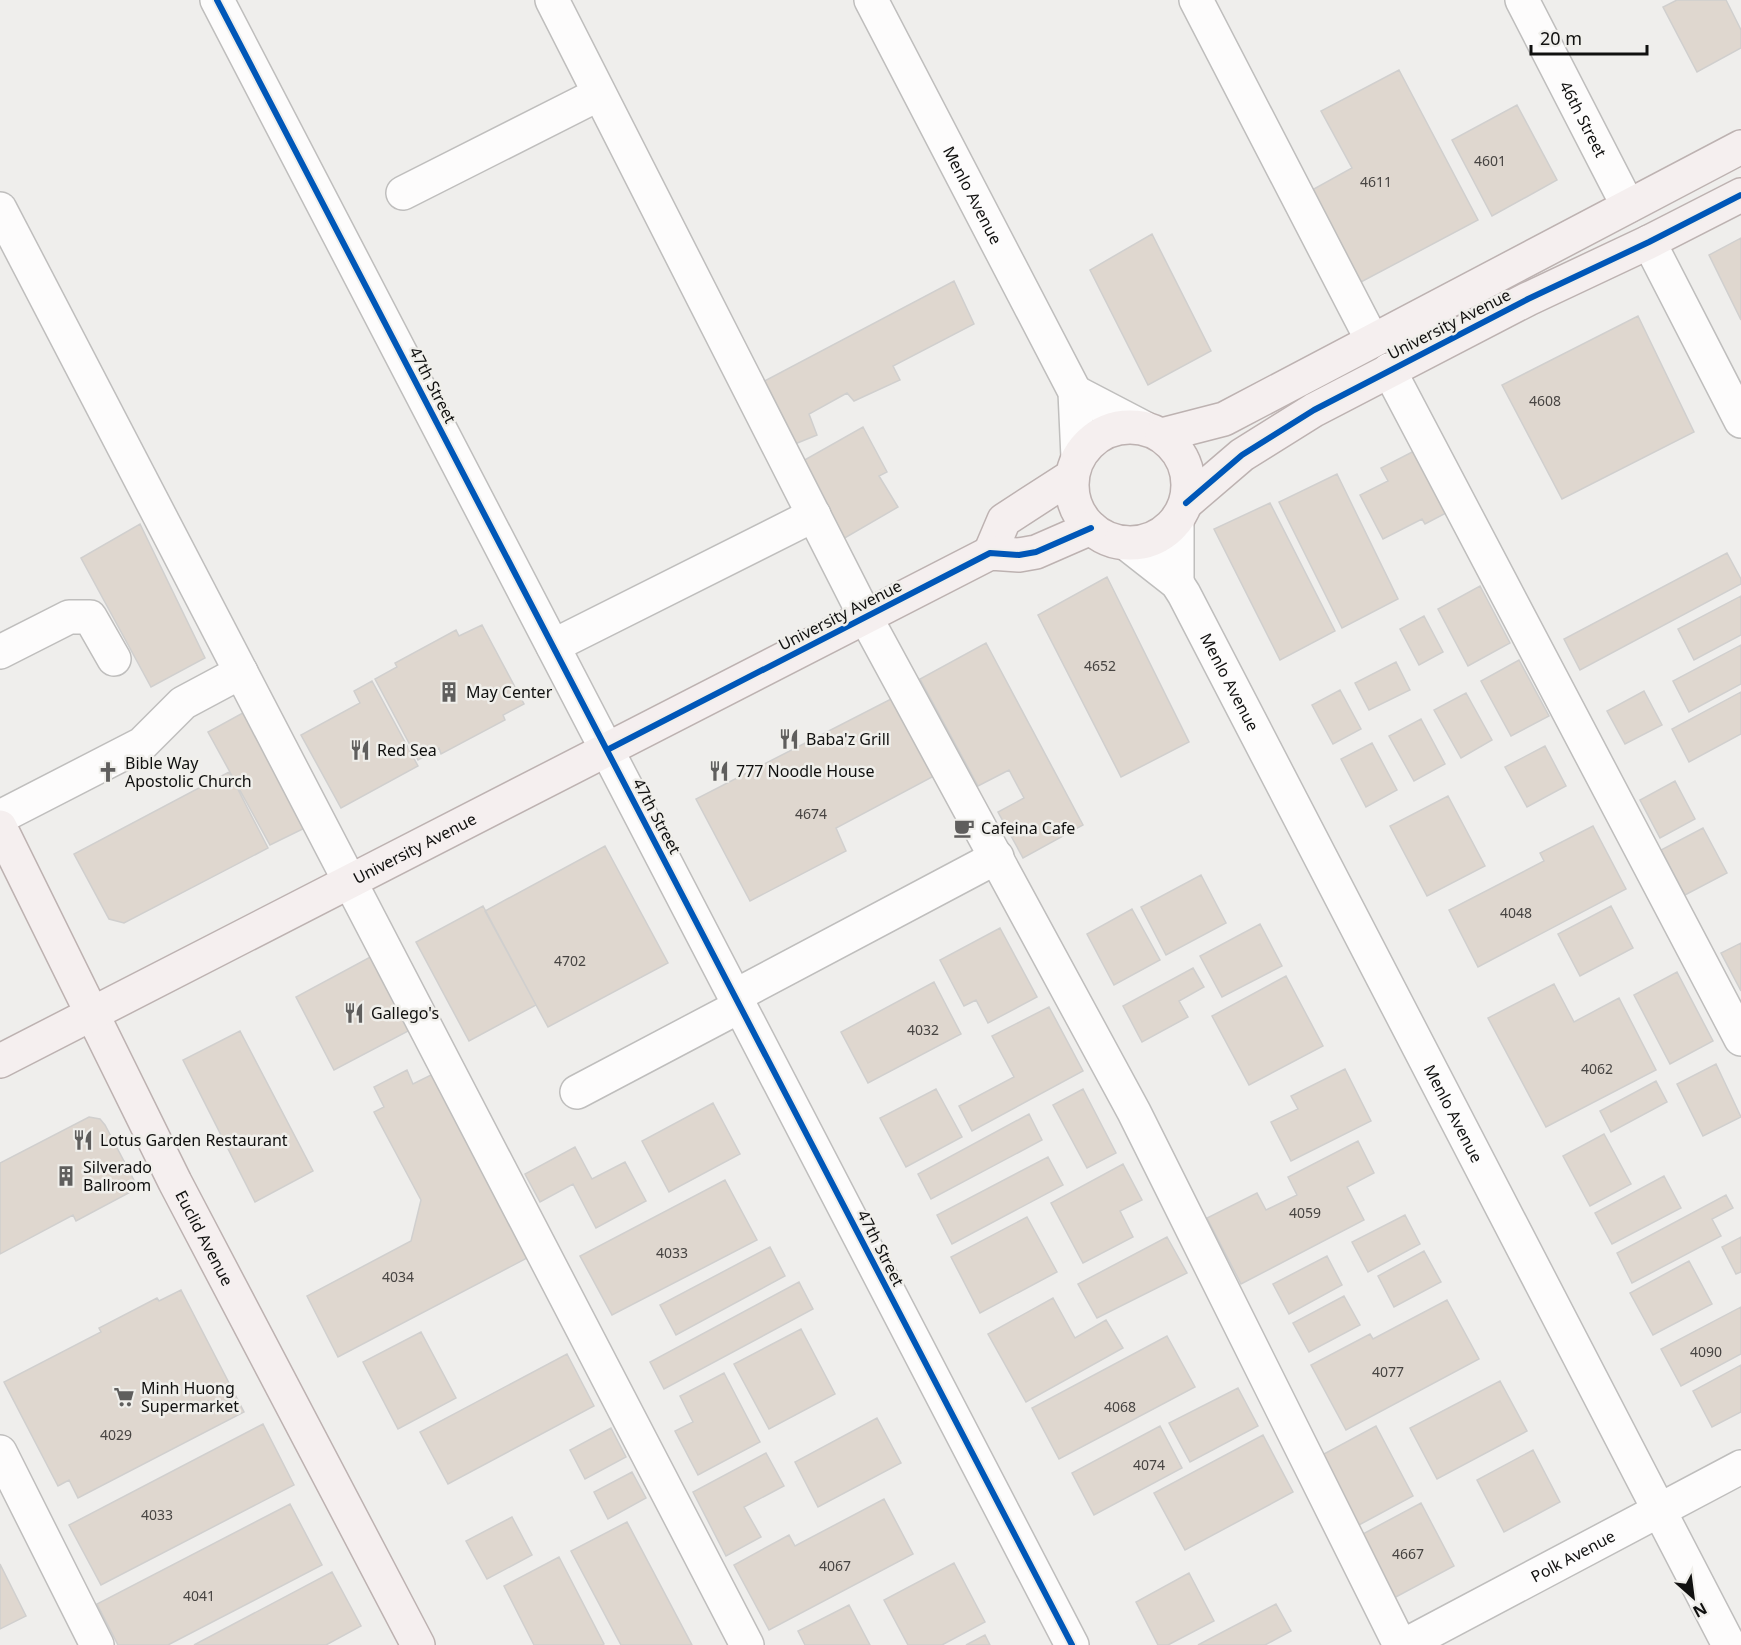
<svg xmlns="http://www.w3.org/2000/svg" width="1741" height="1645" viewBox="0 0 1741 1645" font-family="'Noto Sans',sans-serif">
  <rect width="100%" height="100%" fill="#efeeec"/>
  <path fill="#dfd7cf" stroke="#d0cfce" stroke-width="1.5" d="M1677,0H1726L1741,30V48L1697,72L1663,7Z
    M1399,70L1478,220L1361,282L1312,190L1352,168L1321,111Z
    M1517,105L1557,180L1492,216L1452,140Z
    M1152,234L1211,351L1148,385L1090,270Z
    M1741,238V320L1709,255Z
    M954,281L974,324L893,366L900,380L854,401L847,393L809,414L817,435L790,446L757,385Z
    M1638,316L1694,432L1562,499L1502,385Z
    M863,427L887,472L879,476L898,507L843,539L801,462Z
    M1416,450L1448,512L1425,524L1422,519L1383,539L1360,495L1388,481L1381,468Z
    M1337,474L1398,599L1342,628L1279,502Z
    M1270,503L1335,631L1280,660L1214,529Z
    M140,524L205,658L151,687L81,558Z
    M1727,553L1741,579V584L1580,670L1564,639Z
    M1107,577L1189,742L1121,777L1038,615Z
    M1480,586L1510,643L1468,666L1438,609Z
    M1741,596V635L1694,660L1678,629Z
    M1424,616L1443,652L1419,665L1400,629Z
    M482,625L524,704L503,715L505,720L441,754L439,748L418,760L375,679L397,667L395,663L456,630L459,636Z
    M986,643L1083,825L1023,858L998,812L1024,798L1009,770L978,786L920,679Z
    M1741,645V684L1689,712L1673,681Z
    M1519,660L1549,716L1511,736L1481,681Z
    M1396,662L1410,690L1369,710L1355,683Z
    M372,681L418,766L341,808L301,735L360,703L354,691Z
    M1340,690L1361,729L1333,744L1312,705Z
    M1644,691L1662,725L1625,744L1607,711Z
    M1741,692V734L1689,762L1672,729Z
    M1466,693L1492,740L1461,758L1434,710Z
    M893,698L934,776L836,828L846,851L750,901L696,799Z
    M250,709L309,826L270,845L208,732Z
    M1421,719L1445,764L1414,781L1389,736Z
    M1372,743L1397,790L1366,807L1341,759Z
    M1545,746L1566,786L1527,807L1505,767Z
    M229,772L268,848L124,923L109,919L74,854Z
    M1675,781L1695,819L1660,838L1640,800Z
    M1448,796L1485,866L1427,896L1390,826Z
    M1593,826L1626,889L1478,967L1449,910L1544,861L1540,853Z
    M1703,828L1727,873L1685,895L1661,850Z
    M605,846L668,963L548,1027L485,911Z
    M1201,875L1226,923L1166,955L1141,907Z
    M483,906L536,1005L469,1041L416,942Z
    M1611,906L1633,948L1580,976L1558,934Z
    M1132,909L1160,960L1114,985L1087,934Z
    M1260,924L1282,966L1222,997L1200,956Z
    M1000,928L1037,997L988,1023L976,1000L964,1006L940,960Z
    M1741,943V991L1721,953Z
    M374,955L412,1029L334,1070L296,997Z
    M1193,968L1204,987L1179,1001L1188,1017L1142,1042L1123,1006Z
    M1677,972L1713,1041L1670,1064L1634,995Z
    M1286,976L1323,1046L1249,1085L1212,1016Z
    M934,982L961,1034L868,1083L841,1032Z
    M1554,984L1574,1022L1619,998L1656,1070L1546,1127L1488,1018Z
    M1049,1007L1083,1071L972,1131L959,1106L1014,1077L992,1036Z
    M240,1031L313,1171L255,1202L183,1060Z
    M1716,1064L1741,1117L1703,1136L1677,1084Z
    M1345,1069L1371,1121L1291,1161L1271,1122L1298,1109L1291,1096Z
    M407,1070L413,1084L433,1074L529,1257L338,1357L307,1296L411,1241L421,1200L374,1112L384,1107L374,1087Z
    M1656,1081L1667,1102L1611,1132L1600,1111Z
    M936,1089L962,1137L906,1167L880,1118Z
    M1083,1089L1116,1153L1087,1168L1053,1105Z
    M713,1103L740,1154L669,1192L642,1141Z
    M1029,1114L1042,1140L931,1199L918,1174Z
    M89,1117L100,1119L105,1125L138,1188L76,1221L73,1215L0,1254V1163Z
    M1604,1134L1631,1184L1590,1206L1563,1156Z
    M1358,1141L1374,1173L1347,1187L1364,1220L1241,1284L1207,1218L1257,1193L1266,1210L1297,1195L1288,1177Z
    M575,1147L592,1179L625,1162L646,1201L596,1228L573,1184L540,1202L525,1174Z
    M1048,1157L1063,1185L952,1244L937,1215Z
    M1123,1164L1142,1200L1120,1211L1133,1237L1083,1263L1051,1203Z
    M1664,1176L1681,1208L1612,1244L1595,1213Z
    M725,1180L757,1240L612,1315L580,1256Z
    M1726,1195L1733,1208L1712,1219L1721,1236L1632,1283L1617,1253Z
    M1405,1215L1420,1244L1368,1272L1352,1242Z
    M1027,1217L1057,1272L980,1313L951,1257Z
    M1167,1237L1187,1273L1097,1318L1078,1284Z
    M1741,1237V1272L1736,1274L1722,1247Z
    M770,1247L785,1276L676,1335L660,1305Z
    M1424,1251L1441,1282L1394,1307L1378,1276Z
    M1327,1256L1342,1285L1289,1314L1273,1284Z
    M1689,1261L1712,1304L1653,1335L1630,1293Z
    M799,1282L813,1309L664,1389L650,1362Z
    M181,1290L244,1412L78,1498L69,1480L58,1486L4,1382L101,1332L99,1328L157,1298L159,1301Z
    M1344,1296L1360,1325L1309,1352L1293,1323Z
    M1053,1298L1075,1338L1106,1320L1123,1348L1026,1402L988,1334Z
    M1447,1300L1479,1359L1346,1430L1311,1365L1370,1334L1373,1339Z
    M1741,1307V1354L1681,1386L1661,1349Z
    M801,1329L835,1394L769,1429L734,1364Z
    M421,1332L456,1398L398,1429L363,1362Z
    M1167,1336L1195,1387L1059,1459L1032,1408Z
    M567,1354L594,1406L448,1484L420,1432Z
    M1741,1365V1412L1712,1427L1693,1391Z
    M724,1373L760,1442L698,1475L675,1431L693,1422L680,1396Z
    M1500,1381L1527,1431L1437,1479L1410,1428Z
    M1238,1388L1258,1426L1190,1462L1169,1423Z
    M877,1418L901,1463L818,1507L795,1462Z
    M263,1424L294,1485L101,1585L69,1525Z
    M1160,1426L1182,1468L1094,1515L1072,1473Z
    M1376,1426L1413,1496L1359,1525L1322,1455Z
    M611,1428L626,1457L585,1479L570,1450Z
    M1263,1435L1293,1492L1185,1550L1154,1493Z
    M1533,1450L1560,1502L1504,1532L1477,1480Z
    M766,1453L784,1486L744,1507L761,1537L726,1556L693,1492Z
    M632,1472L646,1498L608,1519L594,1492Z
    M884,1499L913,1554L769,1630L734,1565L789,1535L795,1546Z
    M1421,1503L1454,1566L1394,1598L1361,1535Z
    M290,1504L322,1565L168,1645H118L97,1604Z
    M512,1517L532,1555L487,1579L466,1541Z
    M627,1522L692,1645H621L571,1551Z
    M559,1557L604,1644L602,1645H534L504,1586Z
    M954,1563L985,1622L942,1645H908L884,1600Z
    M0,1564L26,1616L0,1629Z
    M332,1572L361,1626L326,1645H194Z
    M1189,1573L1214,1621L1168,1645H1158L1136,1602Z
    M1276,1604L1291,1631L1265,1645H1198Z
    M849,1605L870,1645H805L798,1631Z
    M985,1635L990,1645H966Z"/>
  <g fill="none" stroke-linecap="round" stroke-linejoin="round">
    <g stroke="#bfbebd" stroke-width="36">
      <g id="minor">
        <path d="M217,0L1072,1645"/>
        <path d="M552,0L866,618L1134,1112L1400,1645"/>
        <path id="s1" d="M871,0L1075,392L1078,458"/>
        <path d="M1196,0L1372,340"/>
        <path id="s2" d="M1522,0L1628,206"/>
        <path d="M403,193L599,94"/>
        <path d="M0,209L747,1645"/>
        <path d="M1649,242L1741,421"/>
        <path d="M1389,370L1741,1039"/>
        <path d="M1075,392L1144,428"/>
        <path id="s3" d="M1126,543L1177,583L1184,594L1729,1645"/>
        <path d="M1177,583V520"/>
        <path d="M553,646L814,515"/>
        <path d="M0,652L69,617H90L114,659"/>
        <path d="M0,817L142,744L183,703L241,672"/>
        <path d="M735,996L997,857"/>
        <path d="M577,1092L740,1006"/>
        <path d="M0,1452L97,1645"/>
        <path id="s4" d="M1405,1645L1741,1467"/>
      </g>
    </g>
    <g stroke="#bdb2b1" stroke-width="36">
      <g id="major">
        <circle cx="1130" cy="485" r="58"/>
        <path d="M1162,435L1224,419L1741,147"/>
        <path d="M1186,503L1242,455L1314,410L1528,299L1649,242L1741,195"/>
        <path d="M990,553L1004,520L1072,476"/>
        <path id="s5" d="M0,827L175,1182L418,1645"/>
        <path id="s6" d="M0,1061L990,553L1019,555L1036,552L1091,528"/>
      </g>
    </g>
    <use href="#minor" stroke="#fdfcfc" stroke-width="33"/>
    <use href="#major" stroke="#f5efef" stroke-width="33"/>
    <g stroke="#f0efeb" stroke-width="10">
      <path id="cycleway" d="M217,0L1072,1645
        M1186,503L1242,455L1314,410L1528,299L1649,242L1741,195
        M607,750L990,553L1019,555L1036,552L1091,528"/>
    </g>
    <use href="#cycleway" stroke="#0057b8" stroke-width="6"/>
  </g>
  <defs>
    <g id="building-bare" transform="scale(1.62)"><path d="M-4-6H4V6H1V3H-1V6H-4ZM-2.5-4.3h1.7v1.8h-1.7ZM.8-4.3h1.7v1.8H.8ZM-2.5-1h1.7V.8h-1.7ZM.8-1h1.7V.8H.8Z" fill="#5f5e5d" stroke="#f0efeb" stroke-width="2.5" paint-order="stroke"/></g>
    <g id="restaurant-bare" transform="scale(1.62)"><path d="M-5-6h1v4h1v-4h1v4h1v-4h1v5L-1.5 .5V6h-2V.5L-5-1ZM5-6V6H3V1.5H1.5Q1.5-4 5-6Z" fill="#5f5e5d" stroke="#f0efeb" stroke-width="2.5" paint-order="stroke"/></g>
    <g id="church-bare" transform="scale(1.62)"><path d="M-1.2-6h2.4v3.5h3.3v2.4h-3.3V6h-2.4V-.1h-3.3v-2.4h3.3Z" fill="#5f5e5d" stroke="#f0efeb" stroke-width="2.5" paint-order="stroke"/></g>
    <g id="cafe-bare" transform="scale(1.62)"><path d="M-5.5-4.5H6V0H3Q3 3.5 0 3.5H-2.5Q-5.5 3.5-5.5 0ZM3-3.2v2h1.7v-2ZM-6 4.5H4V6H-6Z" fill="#5f5e5d" stroke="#f0efeb" stroke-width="2.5" paint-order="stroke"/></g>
    <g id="supermarket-bare" transform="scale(1.62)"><path d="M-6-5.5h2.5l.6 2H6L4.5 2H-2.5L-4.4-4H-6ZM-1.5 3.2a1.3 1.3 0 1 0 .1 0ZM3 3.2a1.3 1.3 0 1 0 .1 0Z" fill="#5f5e5d" stroke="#f0efeb" stroke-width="2.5" paint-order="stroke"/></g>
  </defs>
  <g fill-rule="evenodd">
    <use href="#building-bare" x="449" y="692"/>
    <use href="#restaurant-bare" x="789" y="739"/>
    <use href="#restaurant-bare" x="360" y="750"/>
    <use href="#restaurant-bare" x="719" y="771"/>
    <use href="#church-bare" x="108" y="772"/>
    <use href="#cafe-bare" x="964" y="828"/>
    <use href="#restaurant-bare" x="354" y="1013"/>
    <use href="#restaurant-bare" x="83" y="1140"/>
    <use href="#building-bare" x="66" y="1176"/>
    <use href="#supermarket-bare" x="124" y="1397"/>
  </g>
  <g text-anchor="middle" stroke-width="5" stroke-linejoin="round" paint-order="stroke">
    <g font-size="14" fill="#474442">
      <text x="1490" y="166">4601</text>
      <text x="1376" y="187">4611</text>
      <text x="1545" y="406">4608</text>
      <text x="1100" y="671">4652</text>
      <text x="811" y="819">4674</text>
      <text x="1516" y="918">4048</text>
      <text x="570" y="966">4702</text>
      <text x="923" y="1035">4032</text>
      <text x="1597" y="1074">4062</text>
      <text x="1305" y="1218">4059</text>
      <text x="672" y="1258">4033</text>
      <text x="398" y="1282">4034</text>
      <text x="1706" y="1357">4090</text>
      <text x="1388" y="1377">4077</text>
      <text x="1120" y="1412">4068</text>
      <text x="116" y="1440">4029</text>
      <text x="1149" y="1470">4074</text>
      <text x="157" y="1520">4033</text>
      <text x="1408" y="1559">4667</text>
      <text x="835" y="1571">4067</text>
      <text x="199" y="1601">4041</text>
    </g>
    <g font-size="16" fill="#111110" stroke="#f0efeb">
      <text dy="6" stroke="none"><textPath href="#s2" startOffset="134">46th Street</textPath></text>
      <text dy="6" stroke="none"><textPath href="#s1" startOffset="220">Menlo Avenue</textPath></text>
      <text transform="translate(1449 324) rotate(-27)" y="6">University Avenue</text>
      <text transform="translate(433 385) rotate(63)" y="6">47th Street</text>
      <text transform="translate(840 615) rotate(-27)" y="6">University Avenue</text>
      <text dy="6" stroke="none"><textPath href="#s3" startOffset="177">Menlo Avenue</textPath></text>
      <text transform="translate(657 816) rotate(62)" y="6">47th Street</text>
      <text dy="6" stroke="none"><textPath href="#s6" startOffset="466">University Avenue</textPath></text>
      <text dy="6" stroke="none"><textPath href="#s3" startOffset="663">Menlo Avenue</textPath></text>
      <text dy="6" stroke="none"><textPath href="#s5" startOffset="459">Euclid Avenue</textPath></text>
      <text transform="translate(881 1248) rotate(63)" y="6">47th Street</text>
      <text dy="6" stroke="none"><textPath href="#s4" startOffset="190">Polk Avenue</textPath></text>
    </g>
    <g font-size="16" fill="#111110" stroke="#f0efeb" text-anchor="start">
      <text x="466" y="698">May Center</text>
      <text x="806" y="745">Baba'z Grill</text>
      <text x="377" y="756">Red Sea</text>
      <text x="125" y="769">Bible Way<tspan x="125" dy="18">Apostolic Church</tspan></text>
      <text x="736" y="777">777 Noodle House</text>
      <text x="981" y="834">Cafeina Cafe</text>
      <text x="371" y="1019">Gallego's</text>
      <text x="100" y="1146">Lotus Garden Restaurant</text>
      <text x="83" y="1173">Silverado<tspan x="83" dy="18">Ballroom</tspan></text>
      <text x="141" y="1394">Minh Huong<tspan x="141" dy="18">Supermarket</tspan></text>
    </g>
  </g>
  <g transform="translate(1693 1597) rotate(152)" stroke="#f0efeb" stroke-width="4.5" paint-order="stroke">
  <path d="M0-4.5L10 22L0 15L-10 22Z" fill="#111110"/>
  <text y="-9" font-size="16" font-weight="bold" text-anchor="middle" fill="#111110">N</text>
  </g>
  <path d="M1531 45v9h116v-9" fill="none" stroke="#111110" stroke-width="3"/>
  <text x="1540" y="45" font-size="18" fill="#111110" stroke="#f0efeb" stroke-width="4.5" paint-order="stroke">20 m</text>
</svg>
